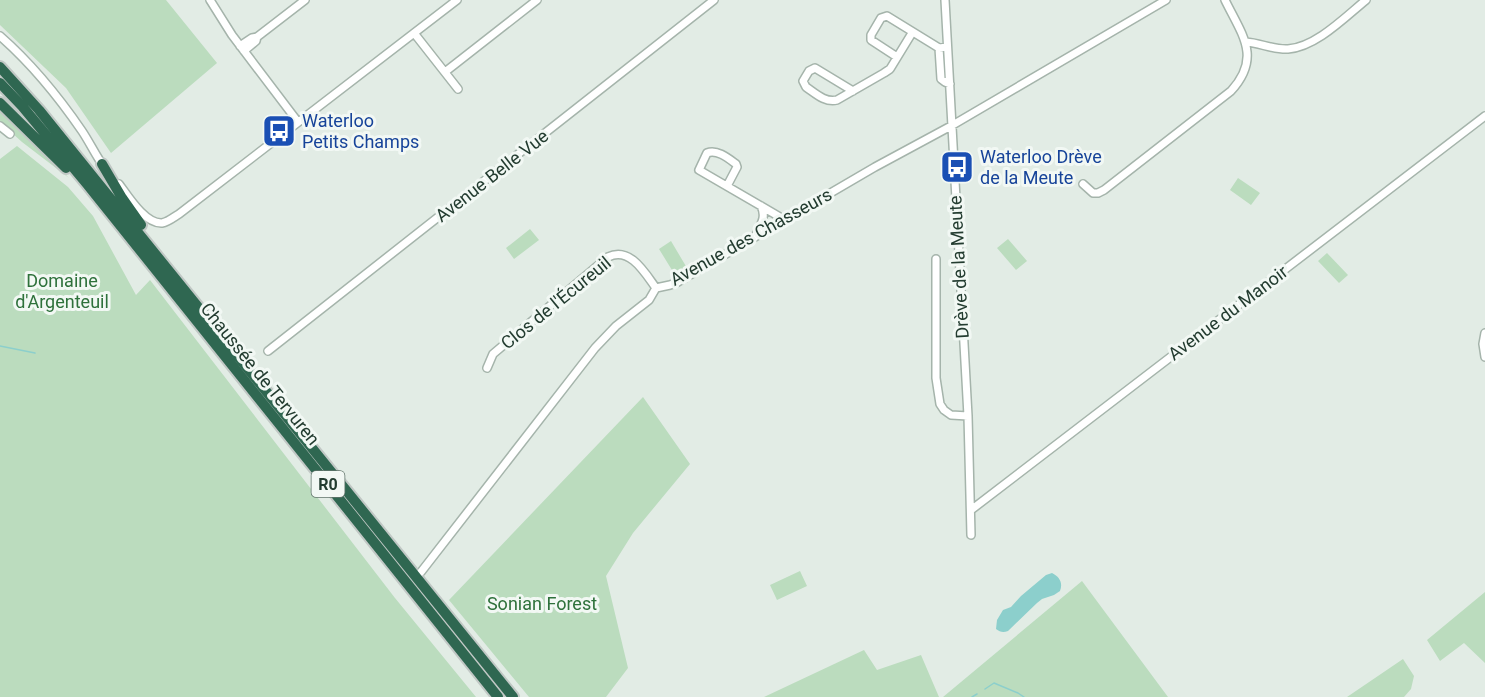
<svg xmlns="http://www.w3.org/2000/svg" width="1485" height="697" viewBox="0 0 1485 697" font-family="Roboto,sans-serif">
  <rect width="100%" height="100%" fill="#e2ece5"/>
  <path fill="#bbdcbe" d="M0,0H166L217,63L111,153L66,88L0,25Z
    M0,110L69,178L22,142L0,122Z
    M17,146L68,187L93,216L136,295L150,280L395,598L476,697H0V159Z
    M1238,178L1260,193L1251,205L1230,190Z
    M530,229L539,240L514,259L506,248Z
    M1008,239L1027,261L1016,270L997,248Z
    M671,241L687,268L675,275L659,249Z
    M1327,253L1348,275L1339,283L1318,261Z
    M643,397L690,464L633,533L606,576L628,668L606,697H529L449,600Z
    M800,571L807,586L777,600L770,585Z
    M1082,581L1168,697H943Z
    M1485,592V663L1464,643L1440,661L1427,640Z
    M864,650L877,670L921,655L939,697H764Z
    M1403,659L1414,676L1411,689L1404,697H1347Z"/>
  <path fill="#8ccfcc" d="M1052,573C1060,577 1063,583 1060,591L1054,595L1042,599L1037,603L1008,631C1003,633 1000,632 996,629L997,620L1003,610L1011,607L1021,596L1046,575Z"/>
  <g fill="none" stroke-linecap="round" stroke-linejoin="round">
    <path stroke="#8ccfcc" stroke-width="1.5" d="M0,346L35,353
      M985,689L994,683L1018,693L1024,697
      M972,697L977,694"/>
    <g stroke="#a5b4ab" stroke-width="10">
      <path id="minor" d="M210,0L232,35L298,122
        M945,0L968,416L971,535
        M414,33L458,89
        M0,36C32,64 58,96 82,131C90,143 96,156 104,167
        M1246,42C1260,43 1274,50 1288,49C1316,47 1345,17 1366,0
        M240,46L252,38L257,37
        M939,48L941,79L945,82L950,84
        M244,51L256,41L257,37L305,0
        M897,57L871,40V35L881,18L887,16L939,48L947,47
        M445,72L537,0
        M853,91L815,68L809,71L803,81L806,87C815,93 825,103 837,100L884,73L890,69L912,33
        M0,126L10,134
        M119,184C128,196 145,224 162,223C168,222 174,217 179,214L457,0
        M1083,184L1093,193H1098L1104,190L1231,91C1262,57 1242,35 1225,0
        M727,186L737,167L736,164C728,158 717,149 707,153L699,170L785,220
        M755,237C760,225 767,218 761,206
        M936,259V378L940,404L944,410L951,415L968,416
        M1485,333L1483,344L1485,357
        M268,351L714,0
        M487,368L493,354L608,257C630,246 645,273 656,288
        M971,510L1485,116
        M421,572L595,348L616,326L649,300L656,288L670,285L678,282L875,167L951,126L1166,0"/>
    </g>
    <g stroke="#c1c8c5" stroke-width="14">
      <path id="highway" d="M0,67L39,110L513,697
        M0,83L22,106L87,184L498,697
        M0,103L66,168
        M102,164L122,198L141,225"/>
    </g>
    <use href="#minor" stroke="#fff" stroke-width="7"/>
    <use href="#highway" stroke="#2f6751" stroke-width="10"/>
  </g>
  <defs>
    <g id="bus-square" transform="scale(1.725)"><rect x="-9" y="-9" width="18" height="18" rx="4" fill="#1a4fb4" stroke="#f2f8f4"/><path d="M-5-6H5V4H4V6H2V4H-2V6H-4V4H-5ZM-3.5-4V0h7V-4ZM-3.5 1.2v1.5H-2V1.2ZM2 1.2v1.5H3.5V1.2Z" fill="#fff"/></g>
  </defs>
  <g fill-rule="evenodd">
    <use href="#bus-square" x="279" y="131"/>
    <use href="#bus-square" x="957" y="167"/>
  </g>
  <g text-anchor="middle" stroke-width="6" stroke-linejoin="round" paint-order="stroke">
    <rect fill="#f2f8f4" stroke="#61746b" stroke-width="1.5" x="311.5" y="471" width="33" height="26" rx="4.5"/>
    <g font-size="16" font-weight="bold" fill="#233c30">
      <text x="328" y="490">R0</text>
    </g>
    <g font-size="18" fill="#164399" stroke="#f2f8f4" text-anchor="start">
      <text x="302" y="127">Waterloo<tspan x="302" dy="21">Petits Champs</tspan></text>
      <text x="980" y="163">Waterloo Drève<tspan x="980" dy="21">de la Meute</tspan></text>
    </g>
    <g font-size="18" fill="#233c30" stroke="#f2f8f4">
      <text transform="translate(492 176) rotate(-38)" y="6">Avenue Belle Vue</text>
      <text transform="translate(751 237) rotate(-29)" y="6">Avenue des Chasseurs</text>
      <text transform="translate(959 267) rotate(-93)" y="6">Drève de la Meute</text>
      <text transform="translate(556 303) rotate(-39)" y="6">Clos de l'Écureuil</text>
      <text transform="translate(1228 313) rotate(-37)" y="6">Avenue du Manoir</text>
      <text transform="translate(260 374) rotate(51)" y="6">Chaussée de Tervuren</text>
    </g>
    <g font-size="18" fill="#2e713b" stroke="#f2f8f4">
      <text x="62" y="287">Domaine<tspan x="62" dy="21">d'Argenteuil</tspan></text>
      <text x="542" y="610">Sonian Forest</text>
    </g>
  </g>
</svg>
